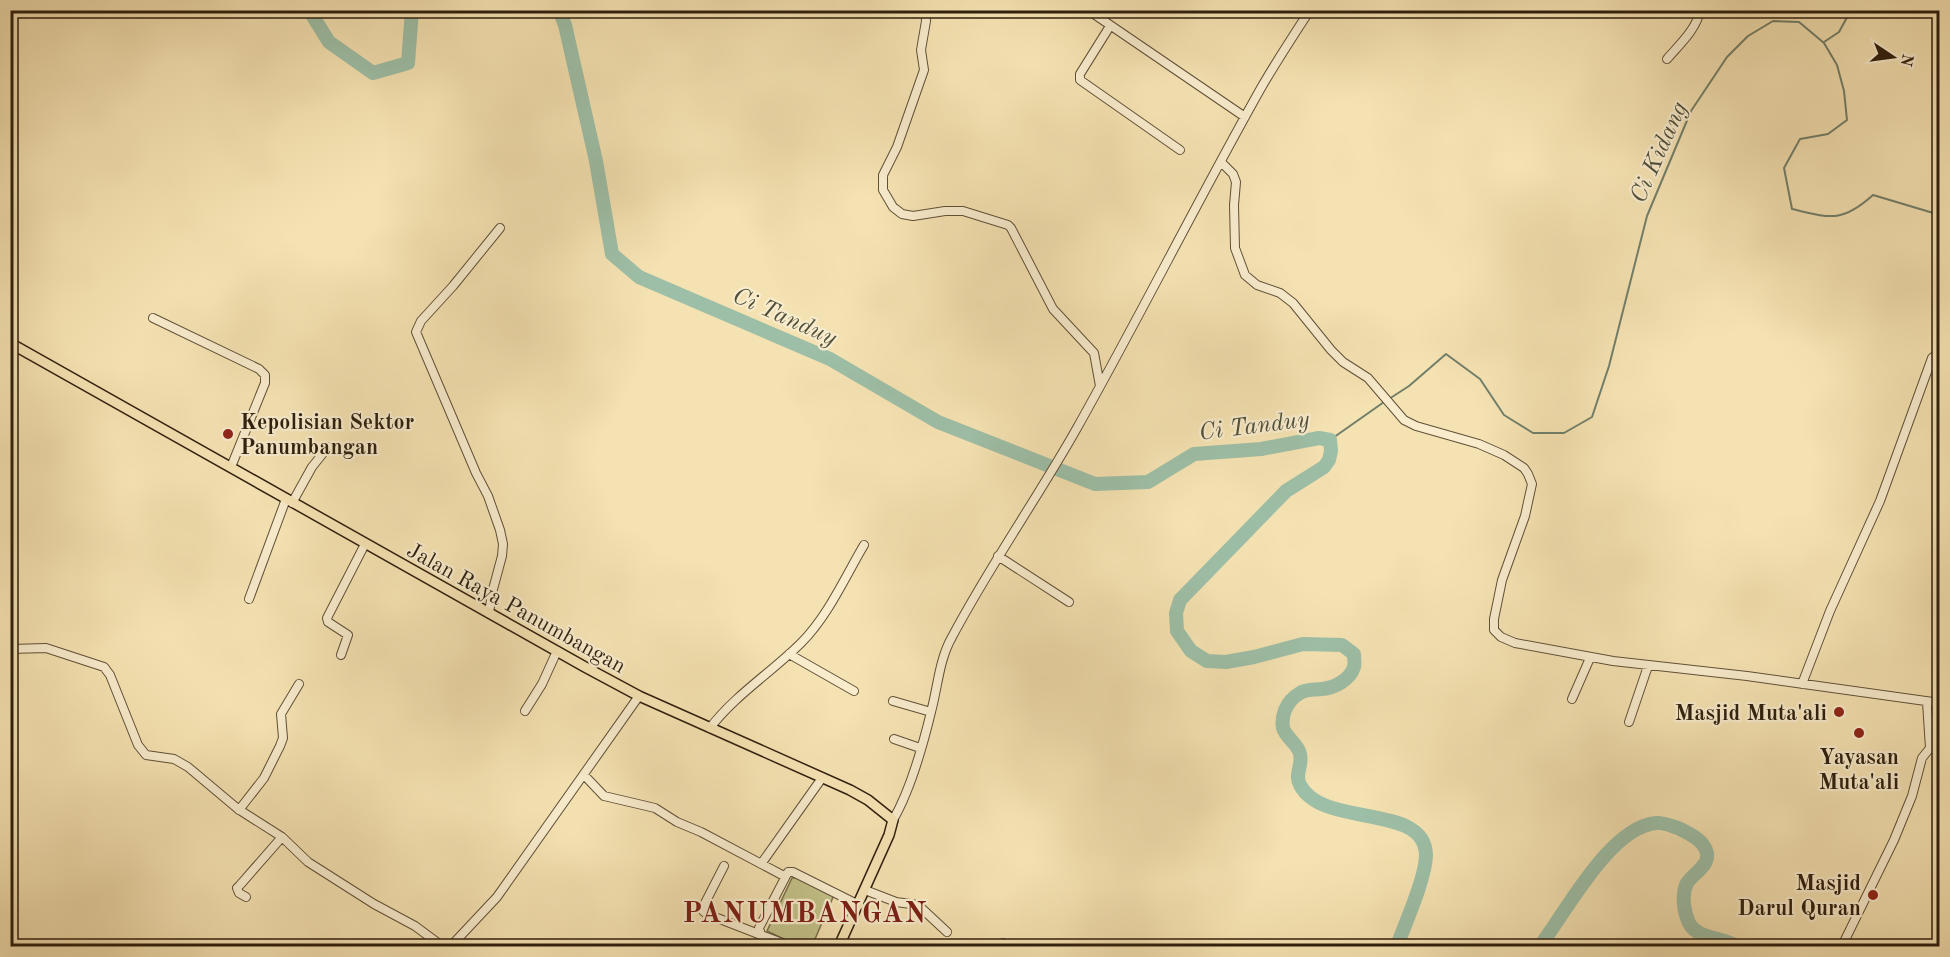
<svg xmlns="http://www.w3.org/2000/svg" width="1950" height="957" viewBox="0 0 1950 957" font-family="'Old Standard TT',serif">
  <rect width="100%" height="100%" fill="#f5e2b2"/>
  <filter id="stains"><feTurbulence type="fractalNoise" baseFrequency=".00333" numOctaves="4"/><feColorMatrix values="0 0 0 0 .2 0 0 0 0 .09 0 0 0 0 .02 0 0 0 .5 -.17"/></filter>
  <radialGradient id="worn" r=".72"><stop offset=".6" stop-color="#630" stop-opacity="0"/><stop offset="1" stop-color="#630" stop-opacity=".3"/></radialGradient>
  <path fill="#c2c288" stroke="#78704b" stroke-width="1.5" d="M792,878H797L834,895L812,946H798L767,931Z"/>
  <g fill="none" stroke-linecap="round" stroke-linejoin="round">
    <path stroke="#717f6a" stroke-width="2" d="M1824,42L1839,32L1851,10
      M1389,399L1409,386L1446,354L1480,379L1504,415L1533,433H1564L1592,417L1609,366L1647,216L1691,111L1727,57L1748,36L1773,21L1799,22L1824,43L1837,65L1844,91L1847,120L1828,134L1800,139L1784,168L1792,209C1830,218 1842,223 1873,195L1940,215
      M1330,440L1384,402"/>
    <path stroke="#9dbfa7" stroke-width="14" d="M309,10L329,42L373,73L408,63L412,10
      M559,10L565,25L596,161L612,254L639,277L830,359L938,422L1095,484L1148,482L1194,454L1261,449L1319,438L1330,440L1331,451L1329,460L1324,467L1286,491L1180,600L1176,613L1177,631L1191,651L1207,661L1226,662L1254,657L1303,644L1342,645L1354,654C1354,658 1355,664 1354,667C1350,680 1334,688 1322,689C1315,690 1306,689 1300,693C1293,697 1288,703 1285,710C1283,715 1282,722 1283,728C1286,738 1298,744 1300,754C1303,765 1294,775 1300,785C1323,829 1425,802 1426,855C1426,877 1405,924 1397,946
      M1540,946C1566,912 1610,827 1656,823C1663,822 1671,826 1678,828C1688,833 1702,839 1706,850C1712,865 1694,872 1687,883C1681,895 1684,912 1689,923C1697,939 1722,937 1736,946"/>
    <g stroke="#605037" stroke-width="10">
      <path id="minor" d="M925,10L926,21L921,50L924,70L897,147L883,175V190L893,207L902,214L913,216L945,211H963L1008,225L1011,228L1053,309L1094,353L1100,386
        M1088,10L1245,117
        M1110,26L1080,74V80L1180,150
        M1667,59C1679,45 1697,29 1700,10
        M1221,162L1233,174L1236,182L1234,205L1235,248L1245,275L1257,285L1280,293L1293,303L1331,350L1343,362L1368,378L1404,420L1416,426L1479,444L1504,455L1524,468L1528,474L1532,484L1530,493L1525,516L1502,580L1494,619V630L1501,637L1515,643L1613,661L1747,676L1940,703
        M153,318L259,369L265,375V383L231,467
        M292,503L312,467L328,447
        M998,556L1069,602
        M249,599L286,499
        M489,613L492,593L502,556L503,544L500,530L488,496L476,473L416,332L421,321L453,286L500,228
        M10,649L46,648L104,667L110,675L138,745L146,755L174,759L188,767L238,809L282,837L308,862L374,904L415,926L442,946
        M789,654L854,691
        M341,655L348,635L328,622L327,618L365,544
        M1802,684L1830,611L1880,501L1932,358L1940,352
        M1572,699L1590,658
        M893,701L931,712
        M525,711L542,684L557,651
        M1629,722L1648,666
        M710,728C735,695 772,672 801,643C828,616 845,577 864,545
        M894,739L920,748
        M584,775L604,796L655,808L677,822L701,832L784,876
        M239,810L264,778L280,746L283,738L281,714L299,684
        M893,820C910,791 923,745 931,712C938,686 939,660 952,637C990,565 1037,499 1077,428C1140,316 1198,200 1261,88C1276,62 1293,36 1310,10
        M761,864L822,778
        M724,866L704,905L703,911L707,914L761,935
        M865,890L896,902L918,905L947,932
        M246,897L239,893L237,888L240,885L282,837
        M1003,943L1008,946
        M451,946L497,897L639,696
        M790,946L761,935L759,928L788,872H793L859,905
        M1842,946L1894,840L1912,796L1922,758L1930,748L1927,702"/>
    </g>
    <g stroke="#2e1f0e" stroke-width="12">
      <path id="major" d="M10,343L585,667L639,696L850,790L868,800L893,820L889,835L839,946"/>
    </g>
    <use href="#minor" stroke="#f8eccd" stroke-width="8"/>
    <use href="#major" stroke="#f5e2b2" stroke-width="9"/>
  </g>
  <g fill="#8f2418" stroke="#f8eccd" stroke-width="2">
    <circle cx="228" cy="434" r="6"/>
    <circle cx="1839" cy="712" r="6"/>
    <circle cx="1859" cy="733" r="6"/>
    <circle cx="1873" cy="895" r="6"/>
  </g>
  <g text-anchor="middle" stroke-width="4.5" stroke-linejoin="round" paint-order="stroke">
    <g font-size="22" font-weight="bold" fill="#2e1f0e" stroke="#f8eccd" text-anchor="end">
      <text x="240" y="429" text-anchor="start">Kepolisian Sektor<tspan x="240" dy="25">Panumbangan</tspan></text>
      <text x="1827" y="720">Masjid Muta'ali</text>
      <text x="1859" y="764" text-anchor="middle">Yayasan<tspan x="1859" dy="25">Muta'ali</tspan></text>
      <text x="1861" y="890">Masjid<tspan x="1861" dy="25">Darul Quran</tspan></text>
    </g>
    <g font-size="22" fill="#2e1f0e" stroke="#f8eccd">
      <text transform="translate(517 607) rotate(29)" y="8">Jalan Raya Panumbangan</text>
    </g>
    <g font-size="24" font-style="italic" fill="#4f4f3c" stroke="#f8eccd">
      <text transform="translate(1658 152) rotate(-66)" y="8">Ci Kidang</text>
      <text transform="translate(785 316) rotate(24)" y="8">Ci Tanduy</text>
      <text transform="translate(1254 425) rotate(-7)" y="8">Ci Tanduy</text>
    </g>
    <g font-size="28" font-weight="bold" letter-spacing="1.5" fill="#7a1f14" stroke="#f8eccd">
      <text x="805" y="922">PANUMBANGAN</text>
    </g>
  </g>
  <rect width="1950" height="957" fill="none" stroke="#f5e2b2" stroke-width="36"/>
  <rect x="12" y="12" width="1926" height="933" fill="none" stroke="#2e1f0e" stroke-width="3"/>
  <rect x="18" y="18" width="1914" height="921" fill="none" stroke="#2e1f0e" stroke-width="1.5"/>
  <g transform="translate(1893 57) rotate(103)" stroke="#f8eccd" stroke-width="4.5" paint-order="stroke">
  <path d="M0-4.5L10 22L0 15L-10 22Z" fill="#2e1f0e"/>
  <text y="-9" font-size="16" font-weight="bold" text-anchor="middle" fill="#2e1f0e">N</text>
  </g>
  <rect width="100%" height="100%" filter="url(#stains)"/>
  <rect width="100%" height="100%" fill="url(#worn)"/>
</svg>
